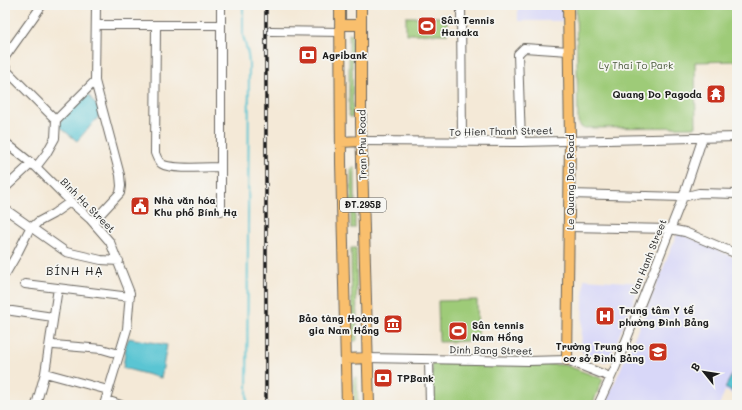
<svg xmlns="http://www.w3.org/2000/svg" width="742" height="410" viewBox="0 0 742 410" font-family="Mali,sans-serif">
  <rect width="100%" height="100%" fill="#f6f6f2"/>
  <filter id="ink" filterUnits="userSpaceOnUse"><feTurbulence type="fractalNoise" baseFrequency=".025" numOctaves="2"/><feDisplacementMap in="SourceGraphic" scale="8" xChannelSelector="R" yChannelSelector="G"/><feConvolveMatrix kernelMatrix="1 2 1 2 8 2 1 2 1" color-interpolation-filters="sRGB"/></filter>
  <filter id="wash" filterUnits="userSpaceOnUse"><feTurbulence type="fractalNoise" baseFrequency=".012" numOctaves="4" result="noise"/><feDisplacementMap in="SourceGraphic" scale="16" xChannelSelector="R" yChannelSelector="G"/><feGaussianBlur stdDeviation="0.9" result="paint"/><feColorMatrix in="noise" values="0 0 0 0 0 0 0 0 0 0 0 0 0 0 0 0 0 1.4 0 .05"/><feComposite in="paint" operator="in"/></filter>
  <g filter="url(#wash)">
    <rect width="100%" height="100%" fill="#f4e9d7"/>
    <path fill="#d8d7f8" d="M518,5H562L563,21H518Z
      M678,232L737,259V396L725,391L719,405H617L607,400L638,329Z
      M584,279L641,283L609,360L605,362L584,354L581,350Z"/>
    <path fill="#9ecb78" stroke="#5d744a" d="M576,5H737V61L695,62L696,127L582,128L578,122Z
      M406,17H447V34H406Z
      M349,34H351L352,35L353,115L352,117H350L349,115Z
      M353,167L355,169V228H351V169Z
      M351,248H356L357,340L354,342L352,339Z
      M477,300L478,341L439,342L438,301Z
      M432,362H495L565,365L603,379L592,405H433Z
      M355,377L357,378L358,405H354L353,380Z"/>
    <path fill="#5ac5d3" stroke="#3b7078" d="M88,94L102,113L77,141L62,129L59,124L62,118Z
      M129,338L167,345L161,378L123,368L126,344Z
      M733,373L737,375V394L725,388Z"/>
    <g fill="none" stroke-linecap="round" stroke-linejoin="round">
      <path stroke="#5ac5d3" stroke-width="2" d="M243,5V36L248,54L249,64L247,405"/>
    </g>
  </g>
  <g filter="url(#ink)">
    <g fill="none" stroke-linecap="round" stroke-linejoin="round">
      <g stroke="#68645d" stroke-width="10">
        <path id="minor" d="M461,5L462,142
          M96,25H221
          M156,25L155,153C157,158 158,162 162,164C171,170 209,167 221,167
          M271,31L341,32
          M5,57L42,5
          M5,66L8,72L56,120
          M56,120L55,138L46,154L36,167L73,204L90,219L110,242L130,293L127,329L104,405
          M56,120L95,81
          M361,141L521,142L737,137
          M5,142L36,167
          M521,142L518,54L524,48L569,51
          M5,188L32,163
          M570,194L683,197L699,193L737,194
          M5,209L66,252L101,260L119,261
          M221,211V5
          M93,222L120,193L121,186L120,175L95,81L96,5
          M570,227L670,229L685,232L737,254
          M6,273L17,254L29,230L38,222L53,214L70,202
          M25,284L130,297
          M12,311L53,317
          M50,343L54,345L102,349L119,354
          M368,358L529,361L567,360L610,377
          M429,360L430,405
          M45,373L108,390
          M106,400L121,405
          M36,405L45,373L58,288
          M598,405L616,366L683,197L703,137"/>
      </g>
      <g stroke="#68645d" stroke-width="12">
        <path id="major" d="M340,5L341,163L347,405
          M361,5V124L369,405
          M340,25H361
          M341,142L361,141
          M346,359L368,358
          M567,360L570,140L568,5"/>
      </g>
      <use href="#minor" stroke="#fff" stroke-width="8"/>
      <use href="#major" stroke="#f9bf6d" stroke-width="10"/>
      <g stroke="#1c1c1c" stroke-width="3.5">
        <path id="rail" d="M266,405V5"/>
      </g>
      <use href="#rail" stroke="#f6f6f2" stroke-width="2" stroke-dasharray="6" stroke-linecap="butt"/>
    </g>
  </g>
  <defs>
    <g id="stadium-square" transform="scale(1)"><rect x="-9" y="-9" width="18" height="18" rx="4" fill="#c8321e" stroke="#f6f6f2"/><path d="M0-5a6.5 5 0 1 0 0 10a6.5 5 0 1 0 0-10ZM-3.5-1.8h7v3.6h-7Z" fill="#fff"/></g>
    <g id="bank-square" transform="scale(1)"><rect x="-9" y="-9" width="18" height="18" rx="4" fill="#c8321e" stroke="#f6f6f2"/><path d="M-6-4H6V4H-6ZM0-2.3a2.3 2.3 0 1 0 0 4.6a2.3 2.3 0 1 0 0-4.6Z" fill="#fff"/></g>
    <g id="temple-square" transform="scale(1)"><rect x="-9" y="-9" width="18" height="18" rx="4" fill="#c8321e" stroke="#f6f6f2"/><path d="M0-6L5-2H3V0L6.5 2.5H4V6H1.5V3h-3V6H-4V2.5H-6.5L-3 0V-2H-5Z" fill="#fff"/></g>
    <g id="civic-square" transform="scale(1)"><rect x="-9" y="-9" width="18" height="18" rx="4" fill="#c8321e" stroke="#f6f6f2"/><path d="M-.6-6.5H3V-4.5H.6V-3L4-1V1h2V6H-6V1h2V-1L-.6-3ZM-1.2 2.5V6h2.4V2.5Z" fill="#fff"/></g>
    <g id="hospital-square" transform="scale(1)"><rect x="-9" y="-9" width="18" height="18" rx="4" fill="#c8321e" stroke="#f6f6f2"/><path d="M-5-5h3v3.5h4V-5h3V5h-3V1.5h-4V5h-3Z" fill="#fff"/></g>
    <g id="museum-square" transform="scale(1)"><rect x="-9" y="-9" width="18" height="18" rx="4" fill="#c8321e" stroke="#f6f6f2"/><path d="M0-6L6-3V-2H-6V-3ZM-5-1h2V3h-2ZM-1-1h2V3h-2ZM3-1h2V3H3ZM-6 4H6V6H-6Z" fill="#fff"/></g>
    <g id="school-square" transform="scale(1)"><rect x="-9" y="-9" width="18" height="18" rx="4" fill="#c8321e" stroke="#f6f6f2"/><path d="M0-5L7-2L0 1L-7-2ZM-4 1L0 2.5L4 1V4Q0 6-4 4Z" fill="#fff"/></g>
  </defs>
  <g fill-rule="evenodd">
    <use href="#stadium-square" x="427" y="26"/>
    <use href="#bank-square" x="308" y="55"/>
    <use href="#temple-square" x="716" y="94"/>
    <use href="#civic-square" x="140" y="206"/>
    <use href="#hospital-square" x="605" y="316"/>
    <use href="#museum-square" x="393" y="324"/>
    <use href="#stadium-square" x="458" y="331"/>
    <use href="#school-square" x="658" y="352"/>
    <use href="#bank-square" x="383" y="378"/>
  </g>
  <g text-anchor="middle" stroke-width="3.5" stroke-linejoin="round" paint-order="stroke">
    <rect fill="#f6f6f2" stroke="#5d5d5c" stroke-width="1" x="340" y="198" width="46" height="14" rx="3"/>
    <g font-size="9" font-weight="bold" fill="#1c1c1c">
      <text x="363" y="208">ĐT.295B</text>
    </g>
    <g font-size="10" font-weight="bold" fill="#1c1c1c" stroke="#f6f6f2" text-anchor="start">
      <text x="441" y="24">Sân Tennis<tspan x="441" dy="12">Hanaka</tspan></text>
      <text x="322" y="59">Agribank</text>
      <text x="702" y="98" text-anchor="end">Quang Do Pagoda</text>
      <text x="154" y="204">Nhà văn hóa<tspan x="154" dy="12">Khu phố Bính Hạ</tspan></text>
      <text x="619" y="314">Trung tâm Y tế<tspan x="619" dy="12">phường Đình Bảng</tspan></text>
      <text x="379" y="322" text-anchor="end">Bảo tàng Hoàng<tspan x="379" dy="12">gia Nam Hồng</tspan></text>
      <text x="472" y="329">Sân tennis<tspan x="472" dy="12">Nam Hồng</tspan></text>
      <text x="644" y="350" text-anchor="end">Trường Trung học<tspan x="644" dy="12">cơ sở Đình Bảng</tspan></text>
      <text x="397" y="382">TPBank</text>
    </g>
    <g font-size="10" fill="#4a593c" stroke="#f6f6f2">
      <text x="636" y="69">Ly Thai To Park</text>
    </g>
    <g font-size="10" fill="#1c1c1c" stroke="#f6f6f2">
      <text transform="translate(501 131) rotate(-1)" y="4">To Hien Thanh Street</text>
      <text transform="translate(362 145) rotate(-91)" y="4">Tran Phu Road</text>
      <text transform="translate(570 182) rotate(-90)" y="4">Le Quang Dao Road</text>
      <text transform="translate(88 205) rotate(45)" y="4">Binh Ha Street</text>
      <text transform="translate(648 257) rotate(-68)" y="4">Van Hanh Street</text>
      <text transform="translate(491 350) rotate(1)" y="4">Dinh Bang Street</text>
    </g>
    <g font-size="12" letter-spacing="1" fill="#1c1c1c" stroke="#f6f6f2">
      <text x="75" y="275">BÍNH HẠ</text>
    </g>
  </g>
  <rect width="742" height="410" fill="none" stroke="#f6f6f2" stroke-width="20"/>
  <g transform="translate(704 372) rotate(300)" stroke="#f6f6f2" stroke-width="3" paint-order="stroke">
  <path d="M0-3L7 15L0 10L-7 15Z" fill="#1c1c1c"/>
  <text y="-6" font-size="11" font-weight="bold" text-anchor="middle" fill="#1c1c1c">B</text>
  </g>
</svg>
